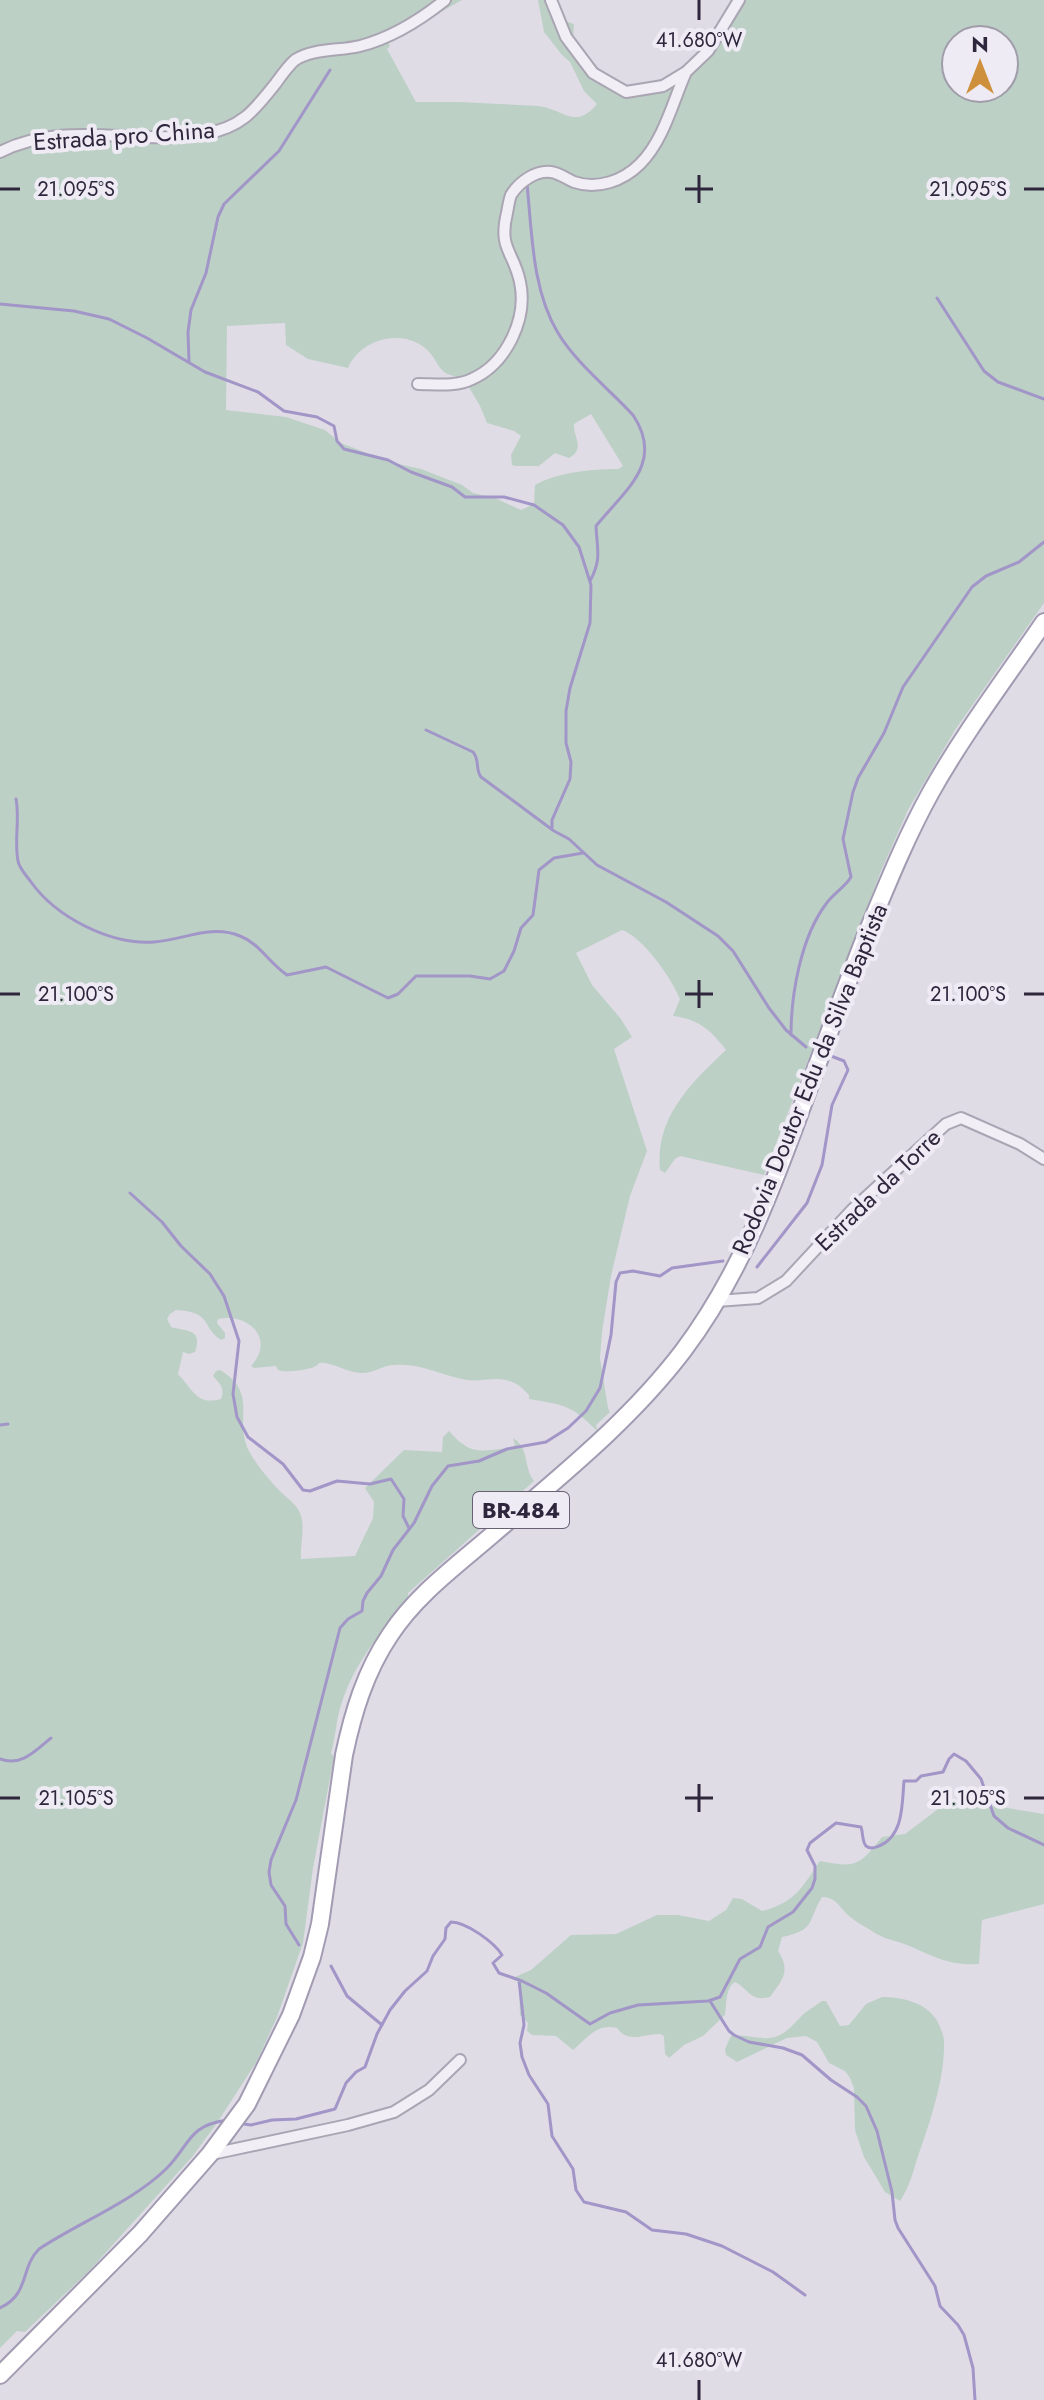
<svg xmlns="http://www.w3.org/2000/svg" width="1044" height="2400" viewBox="0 0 1044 2400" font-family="Jost,sans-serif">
  <rect width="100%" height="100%" fill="#dfdce6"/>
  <path fill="#bdd0c6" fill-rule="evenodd" d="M0,0H462L388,42L390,46L387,49L416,102H459L539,106C565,110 575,130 597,104L584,91L570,62L562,55L544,32L538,0H556L565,21L574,24L573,41L578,48C590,59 602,74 616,81C625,87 636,85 646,83C699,72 707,42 733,0H1044V603L955,730L908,810L881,871L764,1175L680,1156L675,1159L665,1173L660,1170C655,1117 691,1083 726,1050C711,1030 698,1019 673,1016L680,999C671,978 644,938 622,930L576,953L592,985L621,1019L632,1037L614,1049L647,1151L630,1196L611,1276L602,1332L600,1358L608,1408L610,1412L596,1425L597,1431C572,1405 564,1405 529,1399V1395C523,1389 518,1383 509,1381C495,1376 481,1382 467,1380C442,1376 421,1363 395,1365C382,1365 374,1374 360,1373C348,1372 337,1365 325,1363C316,1362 321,1364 314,1367C307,1370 284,1373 278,1370L276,1366L254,1368L251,1366C276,1339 248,1312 218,1319L217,1323L225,1333V1338L221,1340C201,1327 213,1312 176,1310L170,1314L167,1319L171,1327C187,1332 203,1328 195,1352L189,1354L183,1352L178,1374C193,1389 196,1406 221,1399C225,1388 220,1384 213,1376L216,1371L220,1370C258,1393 235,1416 247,1447C253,1461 271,1482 281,1492C288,1499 299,1506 301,1516C305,1529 300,1545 301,1559L355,1556L373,1518L374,1502L365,1488L404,1450L442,1452L443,1437L449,1431C471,1456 480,1451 511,1448L515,1445L513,1438C530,1448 523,1467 534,1481L408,1593V1600C382,1630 354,1664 342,1702C336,1719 336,1736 331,1753L334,1757L313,1868L303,1943L277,2017L257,2061L217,2123L192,2157L90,2270L25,2332L17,2331L0,2348ZM956,40H1004V88H956ZM285,323L286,345L308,359L348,368C360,340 400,328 425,348C441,361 435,376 463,377L480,406L487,423L514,431L521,436L511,455L512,465L516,466H539L555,453L569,458C586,449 573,437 574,424L591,414L623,466L618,469C593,469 558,472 535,485L534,504L521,510L495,498L473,493L462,485L421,469L390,462L341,443L325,430L286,417L226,410L227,326Z
    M965,1801L1044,1814V1904L982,1920L979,1964C949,1966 933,1956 907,1945C894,1940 883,1939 872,1931C864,1926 852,1920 846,1913C837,1904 836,1898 822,1897C807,1922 816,1930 782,1937L778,1951C791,1971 783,1979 770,1997C750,2002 750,1990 735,1982C725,1988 727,2004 725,2015L703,2036L684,2045L669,2058L665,2054L664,2036L660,2034C643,2034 629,2044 617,2028C597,2023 587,2038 573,2050L556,2036L532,2035L527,2031L528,2023L520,2015L519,1986L515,1977L531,1970L571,1935L616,1934L657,1915H678L709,1921L726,1910L733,1898L742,1899L762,1911C795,1903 803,1886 820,1861C857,1868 859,1866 882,1837L905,1834L946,1803Z
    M882,1997C901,1997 925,2002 936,2019C940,2026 944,2035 944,2042C945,2078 930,2122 918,2156C913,2172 910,2186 900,2201L885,2192L864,2157L855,2130L854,2088L850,2078L845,2071L829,2063L817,2042L806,2036L787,2038L737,2062L726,2055L725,2049L731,2036C745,2034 757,2039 770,2038C788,2035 794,2022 806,2012C811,2008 817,2005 822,2001H826L840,2026L849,2025L866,2004Z"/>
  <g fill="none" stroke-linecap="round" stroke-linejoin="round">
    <path stroke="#a196c7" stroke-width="3" d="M527,184C532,233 532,290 558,333C577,364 608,388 633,415C665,463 625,490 596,526C597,549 602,559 590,581
      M937,298L984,371L998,382L1044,399
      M0,304L74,311L109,319L147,338L205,372L258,392L284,411L317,417L334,426L337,441L344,449L388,460L411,472L452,487L465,497H504L534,505L563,525L579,547L591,585L590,623L570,688L566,711V743L571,762L570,779L552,820V828
      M189,362L188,332L191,310L206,273L218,217L224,204L279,151L330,70
      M426,730L473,752C480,760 475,769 481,777L554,831L569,839L597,865L666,902L718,936L733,951L769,1008L786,1030L806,1047
      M16,799C20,819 14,841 18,861C19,868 26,875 31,882C56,917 110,945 154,942C183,940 211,924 240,936C259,943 270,964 287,975L326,967L388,998L398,994L416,976H470L490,979L504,971L514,951L521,928L533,915L539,870L554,858L583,853
      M791,1035C791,994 801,937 826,904C833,894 845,887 851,877L843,839L853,792L858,778L884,733L903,687L972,587L986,576L1019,562L1044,542
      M130,1193L162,1222L181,1246L210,1274L224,1296L239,1341L233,1394L237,1417L248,1437L283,1464L303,1490L310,1491L337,1481L370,1484L391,1479L404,1499L403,1516L409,1528
      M757,1267L807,1203L822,1165L832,1105L848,1070L844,1061L831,1056
      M0,1425L8,1424
      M0,1759C21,1767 35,1751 51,1738
      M299,1945L286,1924L285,1906L271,1885L269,1872L271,1860L296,1800L340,1628L348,1619L362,1611L363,1601L367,1593L381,1576L393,1550L414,1523L432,1486L448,1466L479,1461L507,1449L546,1442L568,1428L586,1411L600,1388L611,1335L616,1282L620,1273L633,1271L660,1276L672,1268L723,1261
      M331,1966L347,1996L382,2025
      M519,1980L524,2025L520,2043L522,2057L529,2075L548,2104L552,2136L573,2169L576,2190L584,2202L626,2212L652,2230L686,2234L722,2246L773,2272L805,2295
      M710,2001L729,2031L734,2035L749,2042L783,2048L802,2055L831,2080L857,2097L866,2106L877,2131L892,2192L895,2220L898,2228L935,2286L940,2306L958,2325L964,2335L973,2368L975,2400
      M244,2124L251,2125L272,2120L296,2119L335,2109L346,2083L356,2072L365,2067L377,2034L390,2010L405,1991L427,1971L433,1956L445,1939L446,1928L451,1922C466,1922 494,1942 502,1955L493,1963L499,1973L522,1981L546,1993L590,2024L610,2013L638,2005L708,2001L720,1997L740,1959L760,1947L768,1927L793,1912L812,1888L815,1879V1866L807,1850L810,1843L836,1823L861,1827C863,1832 862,1842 866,1846C870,1849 875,1848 879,1846C904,1836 902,1803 904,1781H916L921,1776L943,1772L949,1759L954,1754L966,1761L981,1779L994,1816L1008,1828L1044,1845
      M0,2308C30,2294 20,2268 39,2249C80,2222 132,2202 166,2169C191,2144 187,2126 227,2120"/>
    <g stroke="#aaa5b3" stroke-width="14">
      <path id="minor" d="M551,0L566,37L593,73L626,92L663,86L686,72L708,51L739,0
        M0,152C65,119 138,146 204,134C241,128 254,111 276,83C281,76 288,66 295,60C313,48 340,51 360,46C391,38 420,20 445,0
        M418,384C435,384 456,387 472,379C506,364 528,319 520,282C514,252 498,249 507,213C508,208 509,200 511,195C519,182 536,170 551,172C559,173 567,179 574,182C597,190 623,181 640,164C664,140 673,101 686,72
        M717,1301L758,1298L786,1281L852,1210L946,1124L961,1118L1020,1144L1044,1159
        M212,2154L348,2125L394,2112L429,2090L460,2060"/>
    </g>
    <g stroke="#a29bb2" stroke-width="20">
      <path id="primary" d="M0,2375L140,2234L210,2154L247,2104L291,2015L312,1957L320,1924L344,1755C353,1713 365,1672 390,1635C416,1595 456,1566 492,1535C558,1478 629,1422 683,1351C744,1270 777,1176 811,1082C829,1033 847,983 866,935C886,887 906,837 931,792C964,733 1006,678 1044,622"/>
    </g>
    <use href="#minor" stroke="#f1eef5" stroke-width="10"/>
    <use href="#primary" stroke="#fff" stroke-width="16"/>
  </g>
  <path fill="none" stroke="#2e263c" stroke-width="3" d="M699,0V20M699,175V203M0,189H20M685,189H713M1024,189H1044M699,980V1008M0,994H20M685,994H713M1024,994H1044M699,1784V1812M0,1798H20M685,1798H713M1024,1798H1044M699,2380V2400"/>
  <g text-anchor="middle" stroke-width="8" stroke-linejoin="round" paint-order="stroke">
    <rect fill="#eeebf4" stroke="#686173" stroke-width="2" x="473" y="1492" width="96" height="36" rx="6"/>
    <g font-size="22" font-weight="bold" fill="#2e263c">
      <text x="521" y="1518">BR-484</text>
    </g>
    <g font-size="24" fill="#2e263c" stroke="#eeebf4">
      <text transform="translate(124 136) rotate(-4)" y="8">Estrada pro China</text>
      <text transform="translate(810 1079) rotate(-68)" y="8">Rodovia Doutor Edu da Silva Baptista</text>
      <text transform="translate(878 1190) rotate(-44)" y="8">Estrada da Torre</text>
    </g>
  </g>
  <g font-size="20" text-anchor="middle" fill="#2e263c" stroke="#eeebf4" stroke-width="8" stroke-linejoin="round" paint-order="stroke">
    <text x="699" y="47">41.680°W</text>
    <text x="76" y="196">21.095°S</text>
    <text x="968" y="196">21.095°S</text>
    <text x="76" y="1001">21.100°S</text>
    <text x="968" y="1001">21.100°S</text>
    <text x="76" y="1805">21.105°S</text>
    <text x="968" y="1805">21.105°S</text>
    <text x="699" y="2367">41.680°W</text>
  </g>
  <g transform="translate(980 64)"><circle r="38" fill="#eeebf4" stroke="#a19caa" stroke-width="2"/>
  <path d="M0-6L14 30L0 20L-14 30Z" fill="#cf903d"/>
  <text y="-12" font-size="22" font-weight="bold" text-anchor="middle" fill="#2e263c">N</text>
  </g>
</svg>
